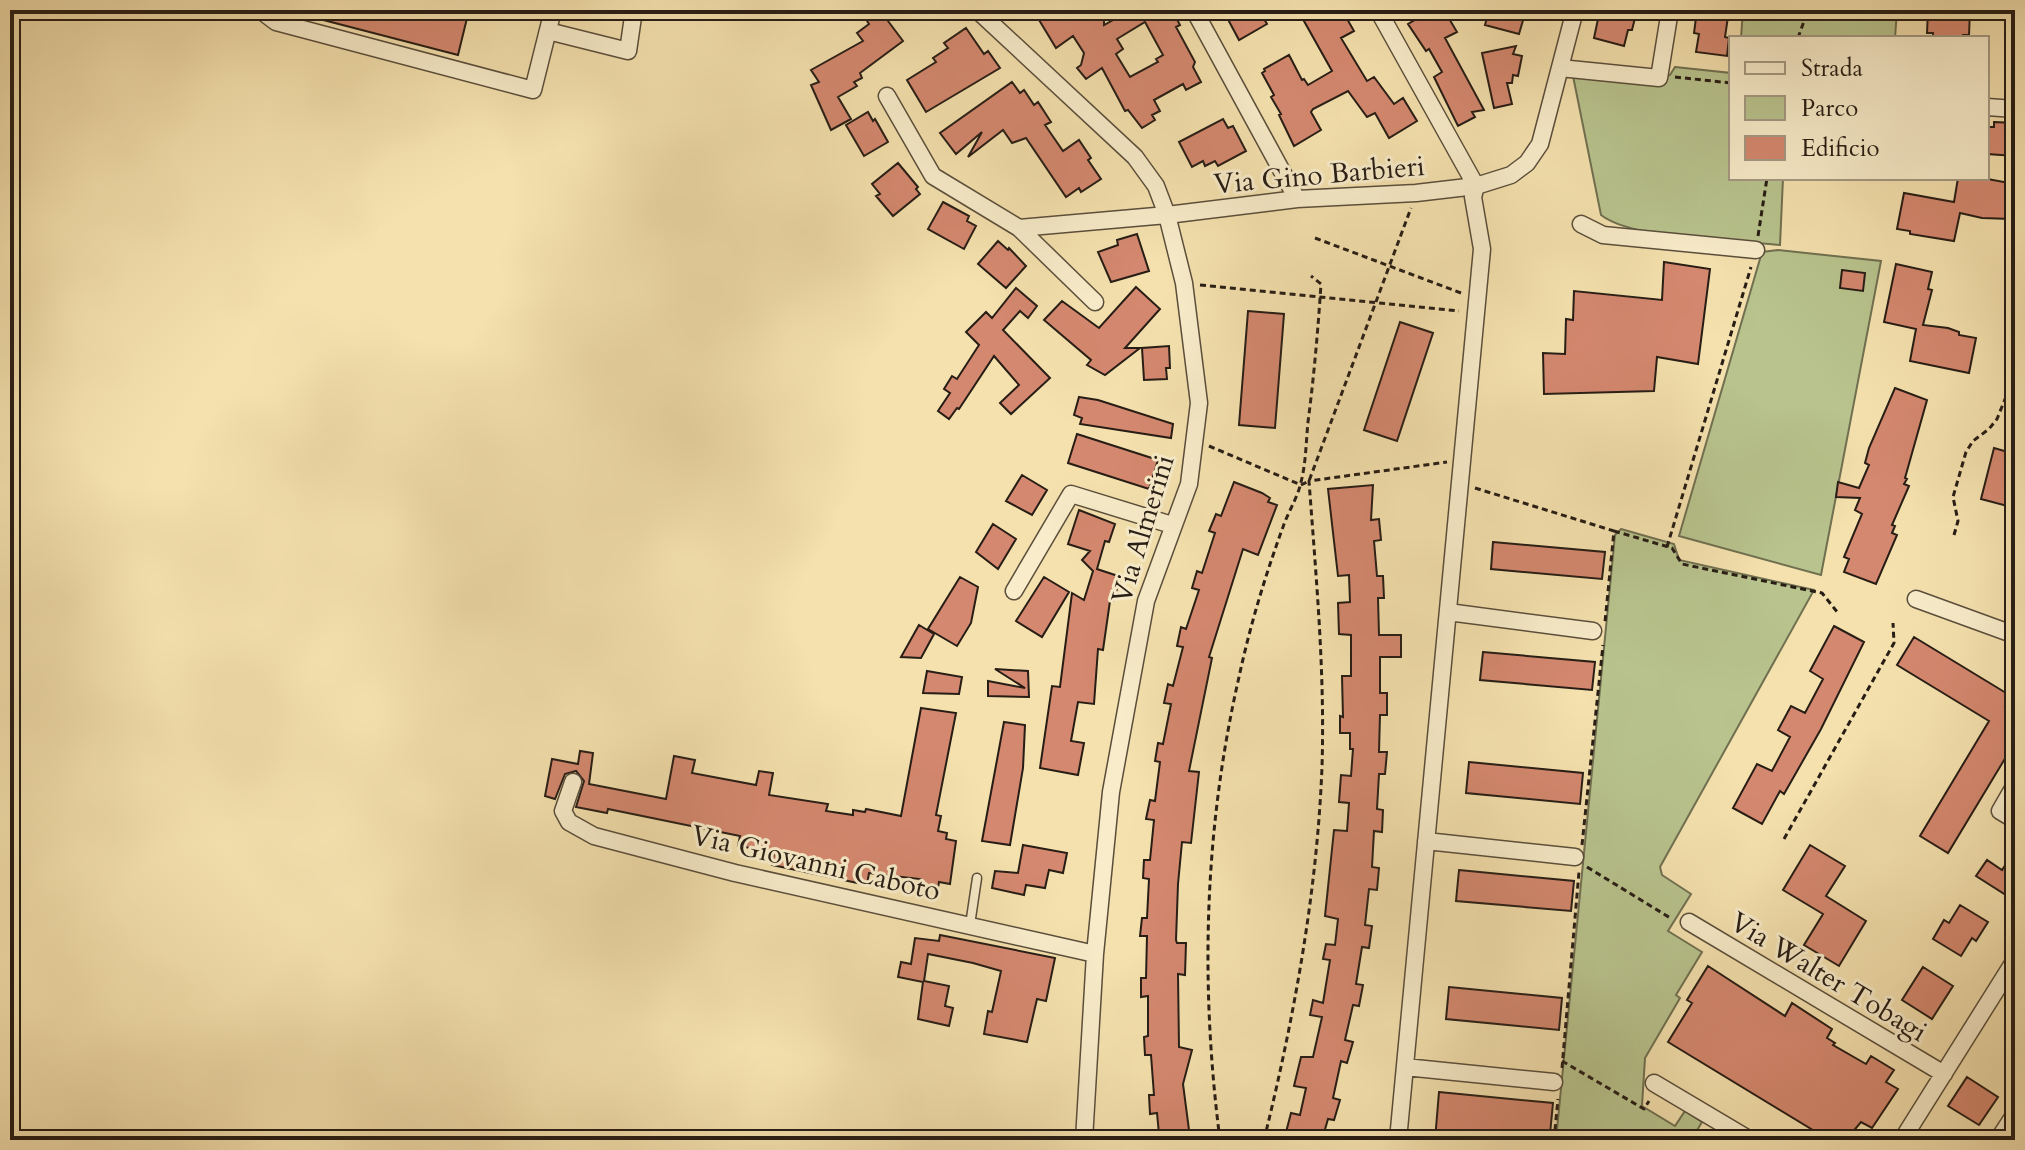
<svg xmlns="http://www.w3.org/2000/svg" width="2025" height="1150" viewBox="0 0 2025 1150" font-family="Cardo,serif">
  <rect width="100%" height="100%" fill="#f4e1ae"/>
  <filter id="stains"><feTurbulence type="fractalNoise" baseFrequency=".0025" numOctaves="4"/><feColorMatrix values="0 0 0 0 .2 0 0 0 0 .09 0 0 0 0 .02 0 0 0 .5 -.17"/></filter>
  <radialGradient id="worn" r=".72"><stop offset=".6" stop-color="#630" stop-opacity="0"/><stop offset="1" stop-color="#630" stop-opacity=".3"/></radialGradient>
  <path fill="#b8c38d" stroke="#707051" stroke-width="2" d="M1743,10H1897L1895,38H1741Z
    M1675,67L1731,73V178H1783L1780,245C1736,240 1633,240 1601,215L1573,76L1664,77L1670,75Z
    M1778,250L1881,261L1821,575L1679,536L1762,252Z
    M1621,529L1674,544L1679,560L1814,590L1660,867L1662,875L1691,894L1668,931L1702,952L1676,995L1680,998L1645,1058L1642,1106L1675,1126L1685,1111L1702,1122L1691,1140H1556L1615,535Z"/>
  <path fill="#d4886f" stroke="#271d15" stroke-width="2" fill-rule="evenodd" d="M305,10H469L458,55L304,15Z
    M871,10H902L888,21L903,41L860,73L862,78L854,82L857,86L838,97L851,119L831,130L811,85L819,82L811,70L863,41L857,33L869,24L864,16Z
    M1033,10H1104V25L1131,10H1172L1180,25L1176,27L1195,62L1193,67L1201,82L1186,90L1183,84L1154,100L1160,111L1152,115L1155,120L1142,128L1128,110L1125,111L1102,68L1086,79L1077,68L1081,65L1084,53L1073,36L1056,48ZM1145,22L1163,55L1156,59L1158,62L1130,77L1116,54L1123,49L1117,39Z
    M1223,10H1259L1267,24L1239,40Z
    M1323,10H1342L1354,31L1341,38L1367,81L1374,77L1394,104L1403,98L1417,121L1389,138L1375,113L1367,117L1348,91L1313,109L1311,112L1321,130L1294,146L1279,115L1281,114L1271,97L1274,95L1262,73L1265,71L1264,69L1289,55L1302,80L1304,79L1308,85L1332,71L1304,21Z
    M1432,10H1444L1457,32L1445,38L1484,110L1472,112L1475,117L1458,126L1434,77L1442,72L1429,49L1426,51L1408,24Z
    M1489,10H1526L1519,34L1485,25Z
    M1604,10H1637L1632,30H1628L1624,46L1594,38L1598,19L1602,20Z
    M1697,10H1729L1725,37L1729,38L1727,56L1696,52L1699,34L1694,33Z
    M1928,10H1970L1969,35H1963V38H1933V33H1927Z
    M966,28L984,54L988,51L1000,68L926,112L907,80L936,62L933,58L948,48L944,43Z
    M1516,46L1513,54L1522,56L1518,76L1513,75L1512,83H1507L1512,104L1494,108L1482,53Z
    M1012,82L1020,93L1024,90L1034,105L1038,102L1051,122L1045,125L1063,151L1079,140L1091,158L1088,160L1101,179L1081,192L1079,188L1066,197L1026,138L1012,143L1003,130L968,157L982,132L956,154L940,133Z
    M868,112L873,121L875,119L888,142L864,156L846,125Z
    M1223,119L1228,128L1233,126L1246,151L1218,166L1215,161L1205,166L1203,161L1192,167L1179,142Z
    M1994,122L2015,123V156L1987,154V127H1994Z
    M898,163L918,187L916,189L920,194L893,216L876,196L880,194L872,184Z
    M1958,178H1982L2015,184L2011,219L1982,218L1960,213L1954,241L1910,234V231L1897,229L1904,193L1954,202Z
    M943,202L969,216L967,221L976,226L964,249L928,229Z
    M1137,234L1149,271L1111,282L1098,252L1118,245L1117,240Z
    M998,241L1008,250L1009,248L1026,266L1006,288L978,264Z
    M1664,262L1710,269L1698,364L1657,357L1654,391L1544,394L1543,353L1565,354L1566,319L1573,320L1574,291L1662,300Z
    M1896,264L1932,272L1928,289L1932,290L1923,325L1948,328L1959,332V335L1976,338L1969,373L1910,361L1916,329L1884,322Z
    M1842,270L1865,273L1863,291L1840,288Z
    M1136,287L1160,309L1125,348H1140L1105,375L1087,365L1091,360L1044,320L1062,301L1099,328Z
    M1016,288L1037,306L1028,318L1020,311L1003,330L1050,378L1011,414L1000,403L1019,385L994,356L959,409L957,408L949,419L938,411L950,393L944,389L952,376L957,379L979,345L966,332L986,312L992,318Z
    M1248,311L1284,314L1275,428L1239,425Z
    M1400,322L1433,333L1397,441L1364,430Z
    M1169,346L1170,368H1166L1167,379L1144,380L1142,348Z
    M1895,388L1927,400L1905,478L1907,479L1904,484L1909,486L1892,525L1895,526L1892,533L1897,535L1876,584L1844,572L1849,559L1844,557L1862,514L1855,510L1860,498L1836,497L1838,482L1859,488L1869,465L1865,463L1869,448Z
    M1079,397L1098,400L1173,424L1171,438L1080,424L1082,418L1074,415Z
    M1077,434L1158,460L1149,489L1068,463Z
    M1994,448L2015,454V508L1981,499Z
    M1022,475L1047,490L1032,515L1006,501Z
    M1234,482L1262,493L1270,498L1268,502L1277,505L1258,555L1243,549L1209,657L1212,658L1189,771L1199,772L1191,843L1182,842L1178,884L1176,940L1177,943H1186L1185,975L1178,974L1179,1047L1192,1050L1183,1084L1189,1130L1159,1134L1157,1113L1150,1114L1149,1095H1154L1151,1055H1145L1144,1037L1148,1036V996L1141,997V978H1146L1147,936H1140L1142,918H1147L1149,879L1143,878L1144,860H1150L1154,820L1146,819L1150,800L1155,801L1160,762L1155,761L1158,743L1163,744L1171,704L1164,703L1168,684L1173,686L1183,647L1177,646L1181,627L1186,629L1199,590L1192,588L1197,571L1202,573L1215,533L1209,531L1216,514L1221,516Z
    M1373,485L1371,520L1379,519L1381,540L1374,541L1377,576H1383L1384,598H1378L1379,635H1401V657H1380V693H1387V715H1380L1379,752H1387L1385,774H1379L1377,809L1383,810L1382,832L1374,831L1372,867L1379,868L1377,890L1369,889L1365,925L1372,926L1369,948L1362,947L1356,984L1363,985L1359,1006L1353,1005L1345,1040L1353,1042L1347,1063L1341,1061L1333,1098L1340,1100L1334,1120L1328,1119L1322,1140H1284L1291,1113L1300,1115L1306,1088L1294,1086L1301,1057H1313L1322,1017L1310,1015L1313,1000L1323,1003L1330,960L1323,959L1326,944L1335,945L1338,919L1325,916L1334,830L1347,831L1349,803L1339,802L1341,775L1351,776L1353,749H1350V733H1340V716L1343,717L1342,676H1351V635L1339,634L1338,603L1350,602L1349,575L1338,576L1328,489Z
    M1079,510L1115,524L1109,542L1105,541L1097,569L1121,577L1113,601H1110L1103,650L1098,649L1094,704L1078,702L1071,741L1084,743L1078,775L1040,768L1052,686L1060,687L1072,593L1084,600L1093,571L1082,560L1090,551L1068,544Z
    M993,524L1016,539L998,569L976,552Z
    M1493,542L1605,552L1602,579L1491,569Z
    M960,577L978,587L971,623L957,646L928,629Z
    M1044,577L1069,592L1042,637L1016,621Z
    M919,625L934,634L921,658L901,657Z
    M1834,626L1864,642L1821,729L1784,794L1780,791L1762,824L1733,808L1757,764L1772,771L1790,737L1778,730L1791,706L1805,713L1823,679L1810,671Z
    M1914,637L2011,696L2005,706L2015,712V742L1948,853L1920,836L1989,721L1897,665Z
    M1483,652L1595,662L1592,690L1480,680Z
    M995,669L1028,671L1029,697L988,696V681L1025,688Z
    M927,671L962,677L959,694L923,693Z
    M921,708L956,713L936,815L941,816L938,831L947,833L946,839L956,841L950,884L939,882L938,888L919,885L920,879L869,873L867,885L772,865L774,852L738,846L740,836L608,809L607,813L576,807L584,781L576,771L565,774L555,799L545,796L552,759L578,764L580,751L593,753L589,784L666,799L674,756L695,760L692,773L756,785L759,771L773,773L769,795L828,804L826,811L853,815V810L865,812L866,809L901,816Z
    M1004,722L1025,725L1023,768L1010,845L982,841Z
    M1469,762L1583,773L1580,804L1466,793Z
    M1023,845L1067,853L1063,873L1049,870L1045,888L1026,885L1024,895L992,888L995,871L1018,873Z
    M1810,845L1845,866L1826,896L1866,921L1839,966L1804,945L1823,914L1783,890Z
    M2015,850V880L2006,895L1976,876L1987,860L2002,870Z
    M1459,870L1574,881L1571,911L1456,901Z
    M1960,905L1988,922L1976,941L1972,938L1961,956L1933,939L1944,920L1949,923Z
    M940,935L1055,958L1046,1001L1037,999L1027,1042L984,1034L988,1011L992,1012L1001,971L973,963L928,954L924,981L949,986L945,1006L953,1008L949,1026L918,1019L923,982L898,977L901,962L911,964L915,938L939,941Z
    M1708,966L1785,1016L1792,1003L1832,1029L1827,1038L1835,1043L1833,1045L1866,1064L1871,1056L1894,1070L1886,1082L1898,1089L1872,1128L1861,1122L1846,1140H1817L1821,1135L1668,1042L1692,1003L1687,1000Z
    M1923,967L1953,986L1932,1019L1902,1000Z
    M1449,987L1562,998L1559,1030L1446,1019Z
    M1967,1077L1998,1097L1979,1125L1948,1106Z
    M1439,1092L1553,1103L1550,1134L1515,1131L1514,1140H1435Z"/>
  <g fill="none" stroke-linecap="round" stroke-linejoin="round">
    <g stroke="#5a4e3b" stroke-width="11">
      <path id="service" d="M970,925L977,878"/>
    </g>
    <g stroke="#5a4e3b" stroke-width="19">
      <path id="minor" d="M260,10L276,22L533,90L553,10
        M977,10L1135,157L1156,186L1167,215L1184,283L1199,403L1189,484L1146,601L1111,792L1095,954L1084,1140
        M1194,10L1297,199
        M1378,10L1476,186
        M548,31L628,51L634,10
        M1560,68L1659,78L1670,10
        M887,96L933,176L1019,228L1167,215L1297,199L1416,193L1476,186L1511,175L1527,163L1540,144L1575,10
        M1987,107L2015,109
        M1581,224L1603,235L1756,250
        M1019,228L1095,302
        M1014,591L1071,494L1172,525
        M1916,599L2015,635
        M1448,612L1593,631
        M573,782L563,811L569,822L594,836L735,873L1095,954
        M2015,785L2000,811L2015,820
        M1426,841L1575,857
        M1689,922L1944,1074
        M1405,1067L1554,1082
        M1654,1083L1750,1140
        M1398,1140L1482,249L1473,197L1476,186
        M1902,1140L2015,960
        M1998,1140L2015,1114"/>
    </g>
    <path stroke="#271d15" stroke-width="3" stroke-dasharray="6 4" stroke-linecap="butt" d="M1798,38L1808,10
      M1675,77L1731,83
      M1758,236L1767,178
      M1315,238L1461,293
      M1200,285L1459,311
      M1209,446L1301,485
      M1301,485L1309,481L1411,208
      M1475,488L1614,531L1605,622
      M1614,531L1672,548L1682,564L1822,593L1838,613
      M1954,535L1958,521L1953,497L1966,452L1973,441L1989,429L1997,419L2012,382V354L2015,347
      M1667,547L1751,267
      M1784,839L1894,643L1893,623
      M1582,845L1603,645
      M1587,867L1672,919
      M1562,1061L1644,1109L1649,1101
      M1562,1068L1579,872
      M1220,1140C1200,985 1204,830 1239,677C1250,626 1265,576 1283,527C1288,512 1298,497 1301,482C1306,463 1306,442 1308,422C1314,376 1318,330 1321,284L1311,276
      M1264,1140C1294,1018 1317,893 1322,767C1325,672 1316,576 1309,481L1447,462
      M1554,1140L1558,1099"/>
    <use href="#service" stroke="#f8ecca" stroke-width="8"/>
    <use href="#minor" stroke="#f8ecca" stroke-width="16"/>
  </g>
  <g text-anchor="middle" stroke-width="6" stroke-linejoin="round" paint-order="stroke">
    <g font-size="28" fill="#271d15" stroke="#f8ecca">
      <text transform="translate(1319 174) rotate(-5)" y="10">Via Gino Barbieri</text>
      <text transform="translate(1142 529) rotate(-73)" y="10">Via Almerini</text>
      <text transform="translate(816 862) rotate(13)" y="10">Via Giovanni Caboto</text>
      <text transform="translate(1829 976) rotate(31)" y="10">Via Walter Tobagi</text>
    </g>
  </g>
  <rect width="2025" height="1150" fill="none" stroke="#f4e1ae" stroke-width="40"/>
  <rect x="12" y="12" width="2001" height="1126" fill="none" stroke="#271d15" stroke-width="4"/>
  <rect x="20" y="20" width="1985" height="1110" fill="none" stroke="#271d15" stroke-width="2"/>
  <rect x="1729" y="36" width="260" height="144" fill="#f8ecca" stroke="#a49982" stroke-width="2"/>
  <rect x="1745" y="62" width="40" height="12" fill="#f8ecca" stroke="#a49982" stroke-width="2"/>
  <text x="1801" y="76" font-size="24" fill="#271d15">Strada</text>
  <rect x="1745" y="96" width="40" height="24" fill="#b8c38d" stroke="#a49982" stroke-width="2"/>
  <text x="1801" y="116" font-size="24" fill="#271d15">Parco</text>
  <rect x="1745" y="136" width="40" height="24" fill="#d4886f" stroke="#a49982" stroke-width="2"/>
  <text x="1801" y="156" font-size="24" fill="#271d15">Edificio</text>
  <rect width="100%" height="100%" filter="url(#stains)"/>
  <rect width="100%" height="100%" fill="url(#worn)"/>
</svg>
